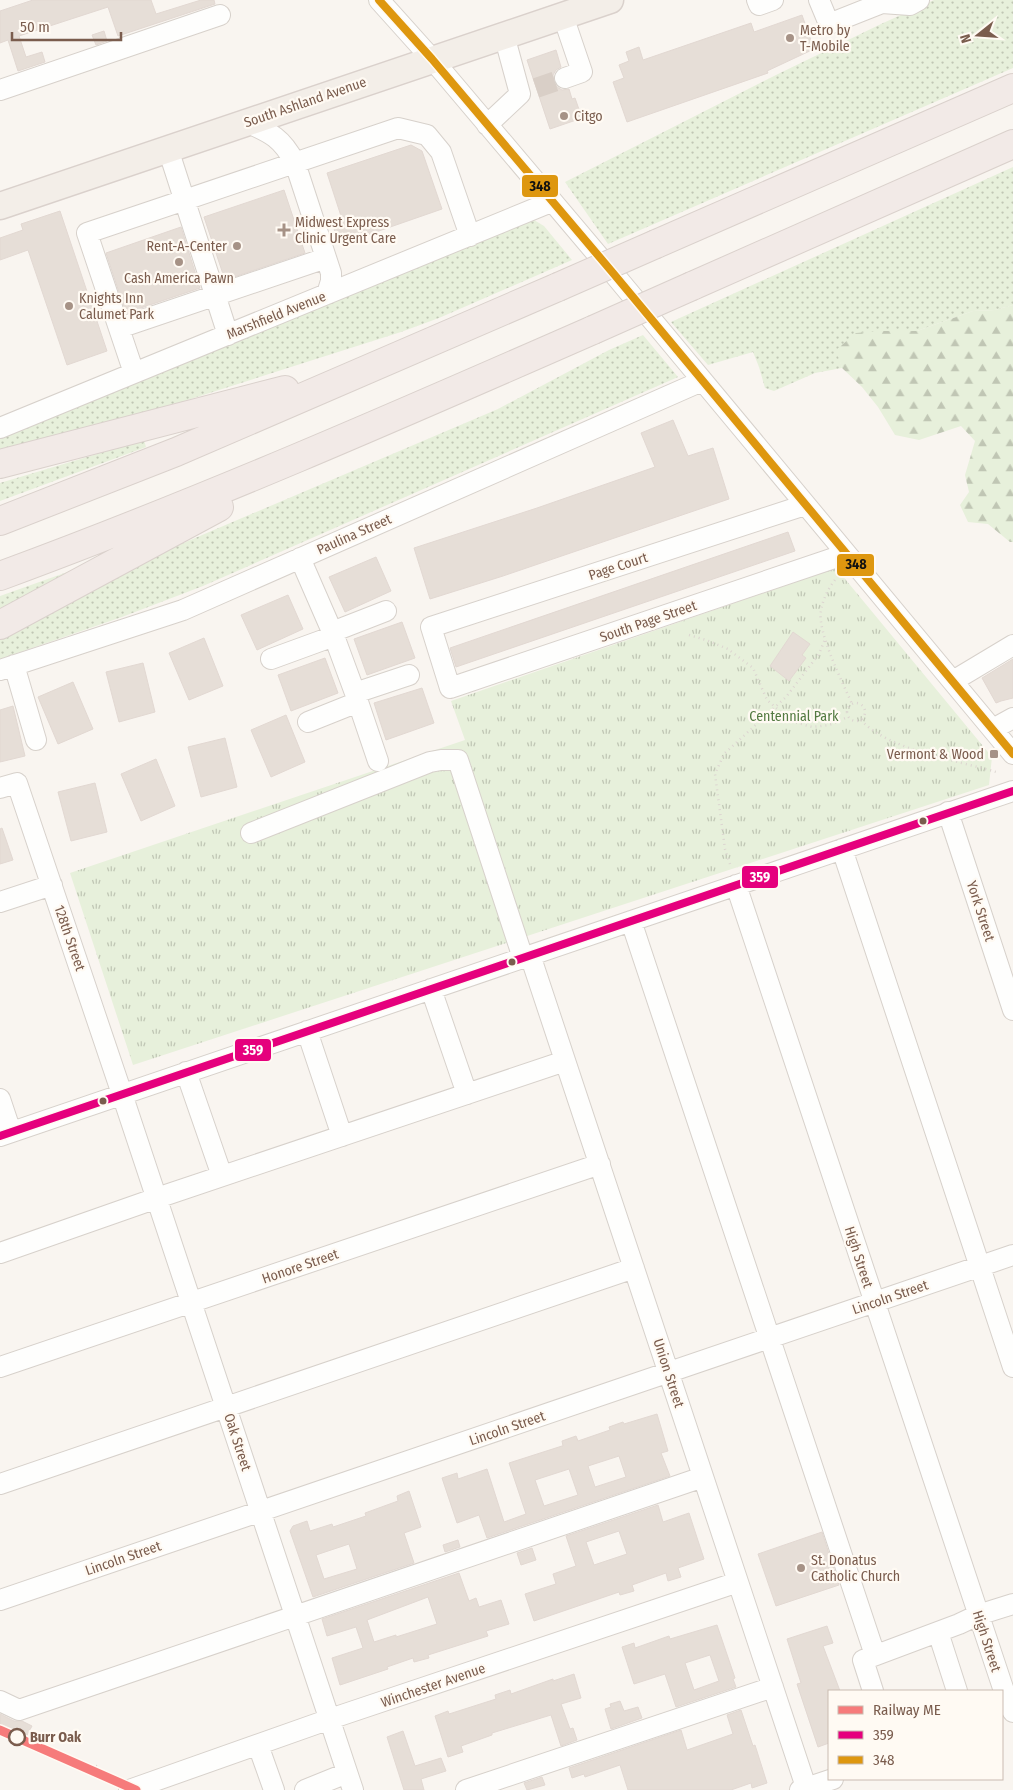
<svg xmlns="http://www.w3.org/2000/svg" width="1013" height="1790" viewBox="0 0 1013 1790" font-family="'Fira Sans Condensed',sans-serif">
  <defs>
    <pattern id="grass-dots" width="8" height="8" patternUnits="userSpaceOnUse" patternTransform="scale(1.25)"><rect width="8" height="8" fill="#e7f0db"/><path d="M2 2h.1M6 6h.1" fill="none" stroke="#c0c6b4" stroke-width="1.8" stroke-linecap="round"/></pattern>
    <pattern id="forest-firs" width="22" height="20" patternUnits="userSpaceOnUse" patternTransform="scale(1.25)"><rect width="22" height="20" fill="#e7f0db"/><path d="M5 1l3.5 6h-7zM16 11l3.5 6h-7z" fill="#c0c6b4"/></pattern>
    <pattern id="park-tufts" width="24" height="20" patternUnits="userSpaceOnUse" patternTransform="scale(1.25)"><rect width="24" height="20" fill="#e7f0db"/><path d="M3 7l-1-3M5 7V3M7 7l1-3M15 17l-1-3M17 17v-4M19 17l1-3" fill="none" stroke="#c0c6b4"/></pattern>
  </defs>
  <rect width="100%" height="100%" fill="#f9f5f0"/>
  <path fill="url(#grass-dots)" d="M934,0H1013V68L608,244L565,182L776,75L881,24Z
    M1013,167V305L995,310L973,311L917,331H884L837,350L842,368L815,373L774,391L765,388L759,367L753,352L708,365L671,322Z
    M534,220L544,226L572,260L439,318L401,332L134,417L0,456V436Z
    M643,335L678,377L203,586L122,617L0,659V637L160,553L498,409L609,350Z
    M144,440L146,447L0,501V483Z
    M118,554L0,617V596Z"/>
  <path fill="url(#forest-firs)" d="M1013,305V542H1010L988,524L968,522L960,505L969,492L965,475L975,441L961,426L919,440L895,435L878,407L862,387L842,368L836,350L856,333L884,331H917L973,311L995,310Z"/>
  <path fill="url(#park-tufts)" d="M836,568L992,757L989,785L133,1065L70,873L465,740L451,701Z"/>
  <path fill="#e6ded7" stroke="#e2d8d2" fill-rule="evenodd" d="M33,0H151L156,14L201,0H214L215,4L118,36L108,7L19,36L26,57L42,52L45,62L18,71L8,40L0,43V11Z
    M802,15L814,49L767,71L768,73L627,122L613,82L624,78L619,65L629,61L626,52L639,47L643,60L751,23L754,32Z
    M104,31L107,41L96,45L92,35Z
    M556,50L561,67L556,70L553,75L554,82L557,87L562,90L569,89L572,99L575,98L582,118L550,129L527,60Z
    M411,145L422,151L442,209L350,241L348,235L337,238L332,222L342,219L327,173Z
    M284,190L305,253L225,280L204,217Z
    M60,211L107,351L67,365L28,250L0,260V238L23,230L21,224Z
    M181,227L200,288L126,313L106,253Z
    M673,420L688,456L713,448L729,499L503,576L430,599L414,548L537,508L655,467L641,433Z
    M788,532L795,551L456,667L450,648Z
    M376,557L391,591L345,612L329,577Z
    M288,595L303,629L257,650L241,615Z
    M402,622L415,658L367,675L354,639Z
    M793,632L810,644L802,655L806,658L789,681L770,666Z
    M204,638L223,686L189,700L169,653Z
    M325,658L338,693L291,711L278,675Z
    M1013,659V698L1001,701L996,703L982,678Z
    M143,663L155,712L119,722L106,672Z
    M73,682L93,729L58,744L38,697Z
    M422,688L434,723L386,740L374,703Z
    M13,706L25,756L0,762V710Z
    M286,715L305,762L271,777L251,730Z
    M225,738L237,787L201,797L188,747Z
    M156,759L175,806L141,821L121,774Z
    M95,783L107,832L71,841L58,792Z
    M2,828L13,860L0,864V829Z
    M657,1414L668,1451L661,1453L670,1476L487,1538L479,1515L457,1523L442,1478L457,1473L458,1479L487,1469L504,1522L526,1514L509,1463L562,1446H563L562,1441L576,1436L578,1441L610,1430L609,1427L623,1422L624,1424ZM619,1456L626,1477L595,1487L588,1466ZM569,1469L578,1495L544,1506L535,1480Z
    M409,1491L421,1527L404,1533L414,1563L313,1597L290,1531L293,1526L307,1521L310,1531L332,1524L333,1527L366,1516L365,1513L398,1501L397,1496ZM349,1544L357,1569L324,1579L316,1555Z
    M658,1505L663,1522L689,1513L704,1559L678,1568L681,1577L668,1581L666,1573L632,1585L634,1591L620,1595L619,1592L534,1621L525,1594L556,1584L553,1574L576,1566L566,1536ZM619,1531L627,1554L594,1565L586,1542Z
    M822,1532L839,1585L776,1606L758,1554Z
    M458,1540L460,1547L445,1552L443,1545Z
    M532,1548L536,1560L521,1565L517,1553Z
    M459,1573L469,1601L476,1598L479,1607L501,1600L509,1624L486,1631L488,1636L428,1655L429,1658L414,1662L413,1658L387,1667L388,1669L340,1685L332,1658L363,1648L356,1627L327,1636L322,1619ZM428,1597L437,1624L396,1637V1635L374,1642L367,1620Z
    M717,1625L735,1678L733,1679L736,1687L676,1707L665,1674L634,1684L622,1647L634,1643L635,1648L669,1636L670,1639ZM710,1655L719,1681L694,1690L685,1663Z
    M827,1626L833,1643L823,1646L840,1691H829V1743L818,1747L797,1684L801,1683L787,1639Z
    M574,1674L581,1698L561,1704L570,1729L573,1728L577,1740L561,1746L551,1715L492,1733V1735L461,1746L463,1752L448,1757L435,1716L448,1711L449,1714L496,1699L495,1695L510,1690L511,1694L553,1679V1681Z
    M620,1701L624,1711L638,1707L642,1718L611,1729L605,1709L611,1707L610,1704Z
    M741,1710L753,1746L755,1745L767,1783L752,1788L751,1783L731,1790H628L620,1765L585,1777L584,1774L572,1778L569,1768L681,1730L687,1750L733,1734L727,1715Z
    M0,1714L14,1721H22L32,1726L26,1737L0,1726Z
    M403,1731L415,1766L441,1758L446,1771L421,1779L424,1790H404L387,1737Z
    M542,1777L545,1785L527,1790L524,1783Z"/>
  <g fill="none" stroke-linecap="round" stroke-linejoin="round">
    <path stroke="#d9cfc7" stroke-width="20" stroke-dasharray="20 10" stroke-linecap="butt" d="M536,88L565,78"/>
    <g stroke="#d7d1cb" stroke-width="22">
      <path id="minor" d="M379,0L432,59L613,273L1013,754
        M757,0L759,5L773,0
        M819,0L829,24L882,3L910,5L919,0
        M563,16L582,72L565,78
        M0,90L220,15
        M246,122C271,133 282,138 295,163L331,273V281L327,294
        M487,125L520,94L504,35
        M168,149L228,335
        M119,328L326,258
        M134,373L87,233L398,128L427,135L441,152L470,236
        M0,428L551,202
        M805,505L431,627L450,688L846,554
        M300,558L334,636L355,693L378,761
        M332,632L386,611
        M271,659L334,636
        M14,665L36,740
        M0,670L183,610L702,381
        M953,681L1013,645
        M355,693L409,675
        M308,722L358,702
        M993,729L1013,718
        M0,788L17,783L122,1094L353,1790
        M948,812L1013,1010
        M251,833L430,762L441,760H458L523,958
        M842,849L1013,1367
        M736,885L1008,1703L1013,1712
        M0,902L52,885
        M631,921L875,1655
        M530,955L807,1790
        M431,989L467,1094
        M307,1031L342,1136
        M186,1072L222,1176
        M0,1099L11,1132
        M0,1136L1013,791
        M0,1253L157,1198L565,1061
        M0,1367L600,1164
        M0,1484L634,1268
        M0,1600L1013,1255
        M938,1632L957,1691
        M873,1691L863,1660L959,1624L978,1615L1013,1604
        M0,1701L19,1710L703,1477
        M258,1745L274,1790
        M129,1790L330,1719L738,1582
        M305,1790L347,1773
        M466,1790L773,1687
        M800,1790L833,1779"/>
    </g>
    <g stroke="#dad1cc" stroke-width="29">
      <path id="major" d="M0,206L610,0"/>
    </g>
    <g stroke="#dad1cc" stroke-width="30">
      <path id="highway" d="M656,244L1013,88
        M692,286L1013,144
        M0,464L285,390
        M0,521L176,452L558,287
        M0,576C201,502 397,416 593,330
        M0,625L219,507"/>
    </g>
    <path stroke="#dcd5d0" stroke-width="2.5" stroke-dasharray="1 4" stroke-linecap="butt" d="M838,576C830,586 823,597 821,611C817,632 843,683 852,704
      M689,635L706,640L728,649L753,668L767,700L791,721L812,727L829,725L848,717
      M847 712a9 9 0 1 1 18 0a9 9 0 1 1-18 0Z
      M861,720C888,750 956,760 996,772
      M730,864L725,849L715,774L724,754L786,697L819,654L825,639
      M96,1766L100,1767"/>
    <use href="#minor" stroke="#fefefd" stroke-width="20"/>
    <use href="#major" stroke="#f3eee8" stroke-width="26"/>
    <use href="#highway" stroke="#f2eae7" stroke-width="28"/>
    <g stroke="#dad1cc" stroke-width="30" stroke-linecap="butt">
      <path id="highway-bridge" d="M558,287L656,244
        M593,330L692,286"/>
    </g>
    <use href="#highway-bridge" stroke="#f2eae7" stroke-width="28"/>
    <g stroke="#fffaf3" stroke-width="11">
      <path id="bus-1" d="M0,1136L1013,791"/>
    </g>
    <g stroke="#fffaf3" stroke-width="11">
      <path id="bus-2" d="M379,0L432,59L613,273L1013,754"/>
    </g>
    <use href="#bus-1" stroke="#e5007d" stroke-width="8"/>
    <use href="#bus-2" stroke="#de970f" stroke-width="8"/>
    <g stroke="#fffaf3" stroke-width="12">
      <path id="rail-1" d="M0,1730L136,1790"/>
    </g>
    <use href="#rail-1" stroke="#f67b7b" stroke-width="9"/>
  </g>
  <g fill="#a69286" stroke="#fffaf3" stroke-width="2">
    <circle cx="790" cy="38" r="5"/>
    <circle cx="564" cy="116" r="5"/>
    <path d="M281.5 222.5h5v5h5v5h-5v5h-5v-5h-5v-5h5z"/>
    <circle cx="237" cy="246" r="5"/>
    <circle cx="179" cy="262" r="5"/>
    <circle cx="69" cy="306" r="5"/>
    <rect x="989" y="749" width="10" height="10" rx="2.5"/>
    <circle cx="801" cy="1568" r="5"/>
  </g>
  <g fill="#7a5c4d" stroke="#fffaf3" stroke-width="2">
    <circle cx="923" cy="821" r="4.5"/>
    <circle cx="512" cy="962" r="4.5"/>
    <circle cx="103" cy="1101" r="4.5"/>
  </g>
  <circle fill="#fffaf3" stroke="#7a5c4d" stroke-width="2.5" cx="17" cy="1737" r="8"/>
  <g text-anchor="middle" stroke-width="4.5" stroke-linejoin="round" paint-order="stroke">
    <g font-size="14" fill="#7a5c4d" stroke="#fffaf3" text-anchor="start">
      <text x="800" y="35">Metro by<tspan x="800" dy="16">T-Mobile</tspan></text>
      <text x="574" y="121">Citgo</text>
      <text x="295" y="227">Midwest Express<tspan x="295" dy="16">Clinic Urgent Care</tspan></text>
      <text x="227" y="251" text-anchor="end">Rent-A-Center</text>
      <text x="179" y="283" text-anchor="middle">Cash America Pawn</text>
      <text x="79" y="303">Knights Inn<tspan x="79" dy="16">Calumet Park</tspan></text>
      <text x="984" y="759" text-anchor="end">Vermont &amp; Wood</text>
      <text x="811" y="1565">St. Donatus<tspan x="811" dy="16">Catholic Church</tspan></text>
    </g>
    <g font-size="14" fill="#7a5c4d" stroke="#fffaf3">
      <text transform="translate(305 102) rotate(-19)" y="5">South Ashland Avenue</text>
      <text transform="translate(276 315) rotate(-22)" y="5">Marshfield Avenue</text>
      <text transform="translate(354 534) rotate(-24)" y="5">Paulina Street</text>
      <text transform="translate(618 566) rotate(-18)" y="5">Page Court</text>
      <text transform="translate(648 621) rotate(-19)" y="5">South Page Street</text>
      <text transform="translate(981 911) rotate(72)" y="5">York Street</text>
      <text transform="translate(70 938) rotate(71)" y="5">128th Street</text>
      <text transform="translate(859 1257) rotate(72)" y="5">High Street</text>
      <text transform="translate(300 1266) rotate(-19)" y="5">Honore Street</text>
      <text transform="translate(890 1297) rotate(-19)" y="5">Lincoln Street</text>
      <text transform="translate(669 1373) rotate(72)" y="5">Union Street</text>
      <text transform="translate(507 1428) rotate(-19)" y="5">Lincoln Street</text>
      <text transform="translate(238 1442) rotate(72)" y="5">Oak Street</text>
      <text transform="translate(123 1558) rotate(-19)" y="5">Lincoln Street</text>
      <text transform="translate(987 1641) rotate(72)" y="5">High Street</text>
      <text transform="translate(433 1685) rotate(-19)" y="5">Winchester Avenue</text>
    </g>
    <g font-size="14" fill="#537a41" stroke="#fffaf3">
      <text x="794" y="721">Centennial Park</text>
    </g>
    <g font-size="14" font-weight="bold" fill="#7a5c4d" stroke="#fffaf3" text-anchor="start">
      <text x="30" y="1742">Burr Oak</text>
    </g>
  </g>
  <g stroke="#fffaf3" stroke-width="2">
    <rect x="521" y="174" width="38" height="24" rx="5" fill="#de970f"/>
    <rect x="836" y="553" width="39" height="24" rx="5" fill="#de970f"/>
    <rect x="741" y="865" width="38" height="24" rx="5" fill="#e5007d"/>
    <rect x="234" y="1038" width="38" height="24" rx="5" fill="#e5007d"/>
  </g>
  <g font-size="14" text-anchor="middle" font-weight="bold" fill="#fff">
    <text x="760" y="882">359</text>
    <text x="253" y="1055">359</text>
  </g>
  <g font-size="14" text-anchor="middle" font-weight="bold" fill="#111">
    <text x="540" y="191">348</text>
    <text x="856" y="569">348</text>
  </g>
  <rect x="828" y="1690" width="175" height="90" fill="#fffaf3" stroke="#cabbb1"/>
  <rect x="838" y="1706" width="25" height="8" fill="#f67b7b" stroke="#cabbb1"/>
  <text x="873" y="1715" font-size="15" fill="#7a5c4d">Railway ME</text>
  <rect x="838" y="1731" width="25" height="8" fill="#e5007d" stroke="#cabbb1"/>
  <text x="873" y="1740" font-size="15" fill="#7a5c4d">359</text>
  <rect x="838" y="1756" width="25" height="8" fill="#de970f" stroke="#cabbb1"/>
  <text x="873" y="1765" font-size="15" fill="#7a5c4d">348</text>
  <g transform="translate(978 35) rotate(253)" stroke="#fffaf3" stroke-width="4" paint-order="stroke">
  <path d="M0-4L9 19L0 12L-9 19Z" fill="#7a5c4d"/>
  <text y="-8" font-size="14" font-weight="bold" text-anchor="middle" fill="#7a5c4d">N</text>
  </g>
  <path d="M12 32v8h109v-8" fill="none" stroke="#7a5c4d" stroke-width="2.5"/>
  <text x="20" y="32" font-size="15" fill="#7a5c4d" stroke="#fffaf3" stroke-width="4" paint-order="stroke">50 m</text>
</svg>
